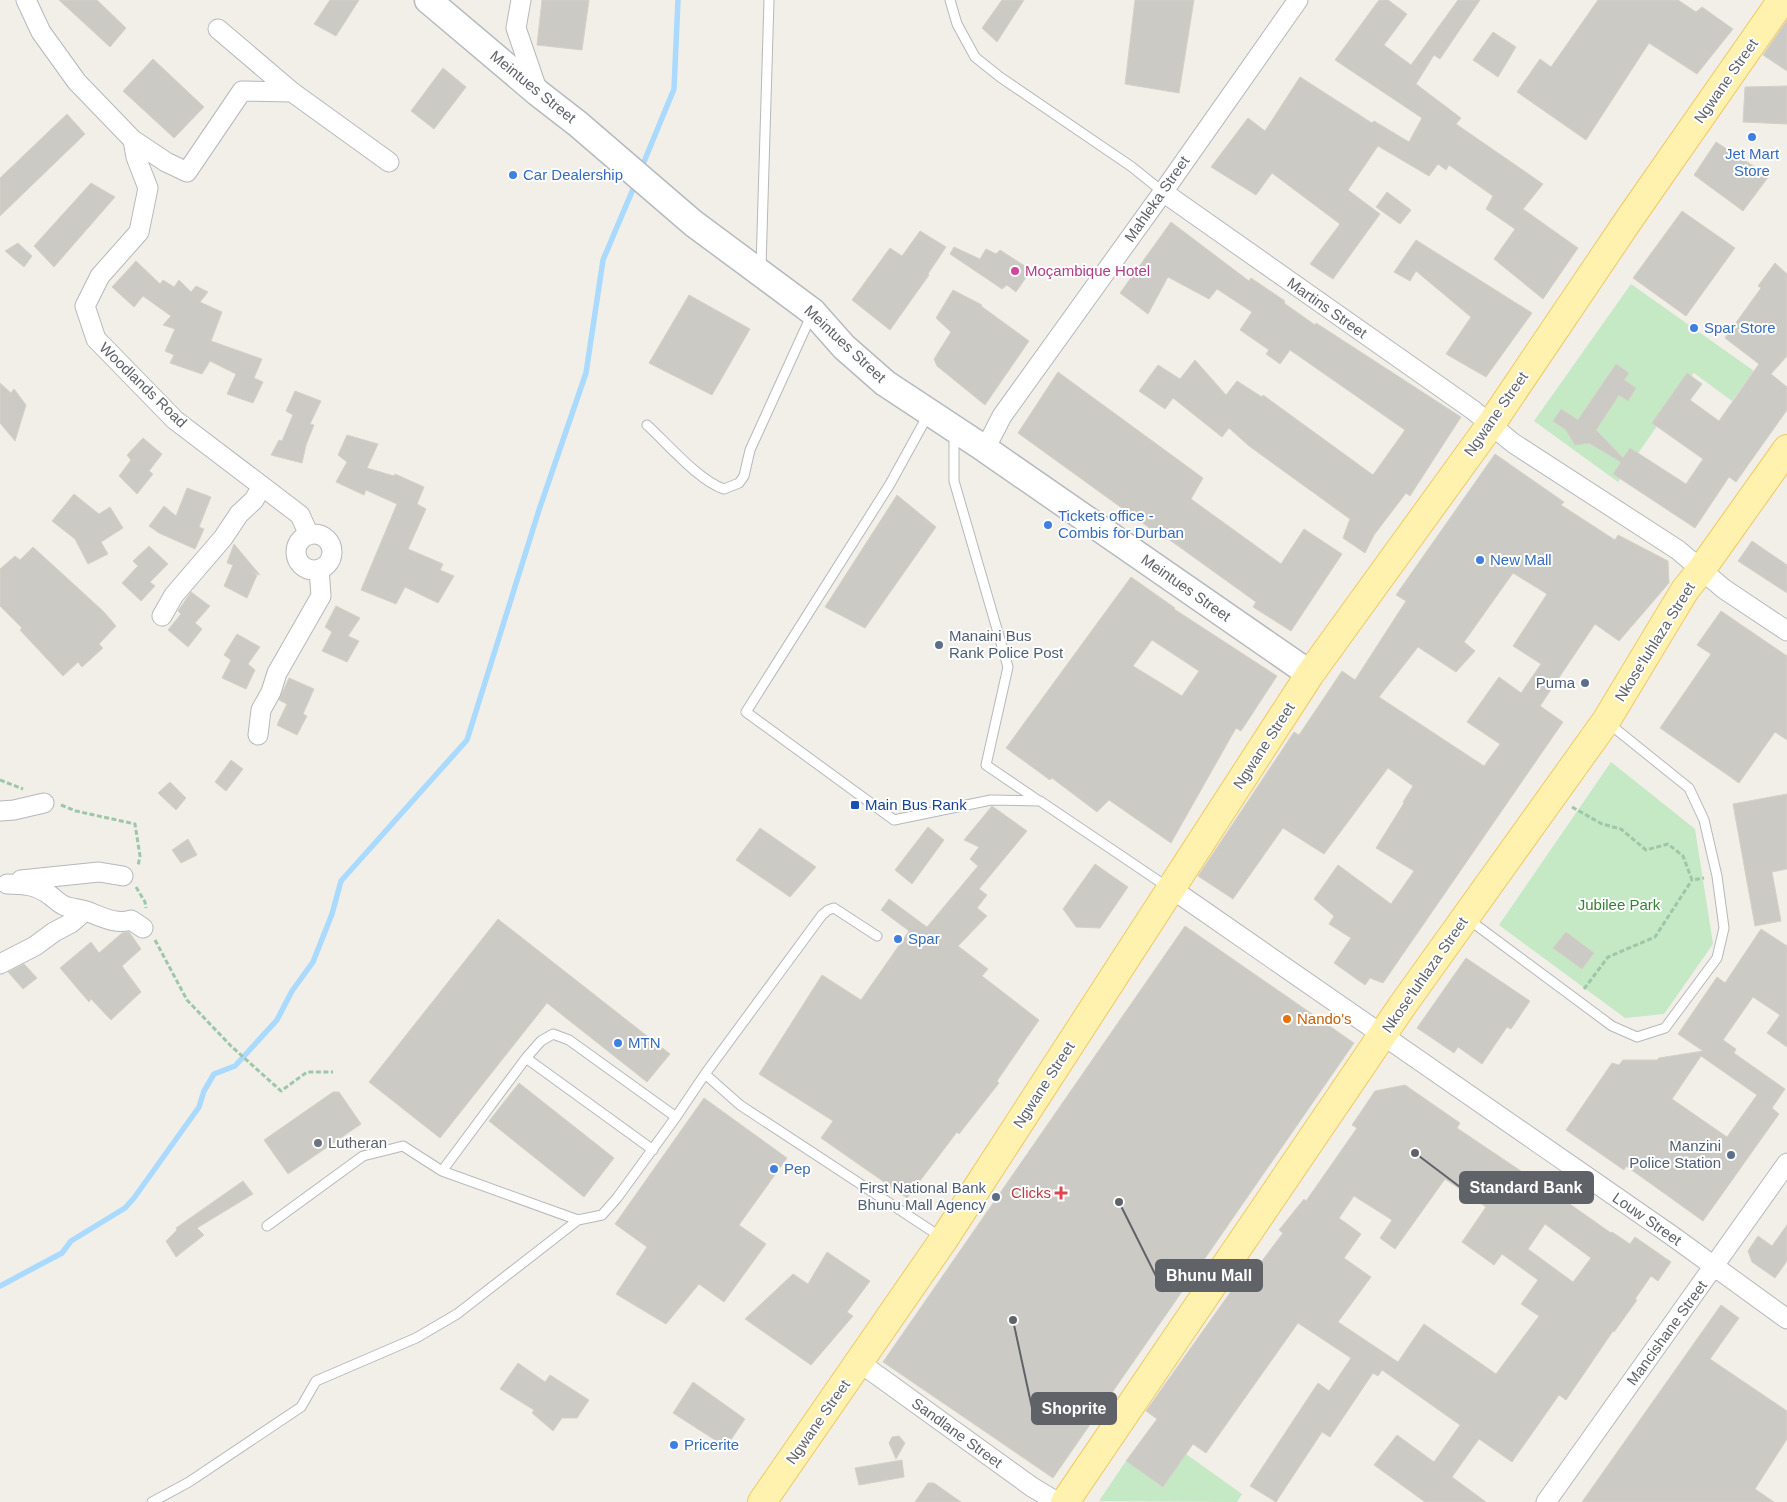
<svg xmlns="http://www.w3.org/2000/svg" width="1787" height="1502" viewBox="0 0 1787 1502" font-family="Arial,sans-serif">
  <rect width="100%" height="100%" fill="#f1efe8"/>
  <path fill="#c5e8c5" d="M1631,284L1754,371L1732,401L1694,373L1618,482L1534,421Z
    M1611,762L1695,829L1713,944L1664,1014L1625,1018L1499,925Z
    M1186,1454L1242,1494L1237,1502L1099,1501L1126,1461L1163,1487Z"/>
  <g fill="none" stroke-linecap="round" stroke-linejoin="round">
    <path stroke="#aadaff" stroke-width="5.5" d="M641,169L674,89L678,0
      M0,1286L62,1253L71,1241L125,1208L134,1198L199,1107L204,1091L214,1074L235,1066L277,1020L292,991L313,962L332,914L341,881L467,740L539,510L586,373L603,260L636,182"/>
  </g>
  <path fill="#cccac5" stroke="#d6d1c6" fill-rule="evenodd" d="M59,0H97L126,28L110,47Z
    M330,0H359L336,36L314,24Z
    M542,0H589L582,50L537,45Z
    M1002,0H1024L997,42L982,28Z
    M1135,0H1194L1179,93L1125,84Z
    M1379,0H1388L1407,14L1384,45L1411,65L1458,0H1480L1440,59L1434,55L1416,84L1461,118L1456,124L1543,184L1523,209L1578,248L1543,299L1494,259L1515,229L1486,209L1493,196L1449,165L1446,170L1438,164L1429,176L1378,146L1348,190L1380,214L1333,279L1310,264L1340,224L1272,173L1256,195L1211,167L1248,118L1265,131L1300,77L1372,123L1374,121L1409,142L1422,118L1335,60Z
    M1598,0H1678L1696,12L1702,7L1733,29L1697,74L1649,43L1586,140L1517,92L1540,59L1551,67Z
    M1787,20V71L1763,55Z
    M1493,32L1516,47L1498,77L1473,60Z
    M153,59L204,107L174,138L123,91Z
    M443,68L466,87L434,129L411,111Z
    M1787,86V124L1743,122L1745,87Z
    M67,114L85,134L0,216V178Z
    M1716,142L1769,176L1743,211L1694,175Z
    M91,183L115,197L54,267L34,246Z
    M1387,192L1411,210L1400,224L1376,207Z
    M1682,211L1735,248L1686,316L1633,278Z
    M1171,222L1249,281L1251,278L1285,301L1284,303L1315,325L1316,323L1461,417L1410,496L1406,493L1374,535L1365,553L1343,538L1350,519L1249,446L1229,428L1222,437L1173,398L1165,409L1139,391L1158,365L1180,379L1195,360L1226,395L1237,381L1262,397L1263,395L1373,475L1405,430L1290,350L1280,364L1266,354L1269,350L1240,330L1252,312L1217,289L1209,299L1168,277L1148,314L1120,293Z
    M920,231L946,247L928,274L929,275L890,330L852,300L890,248L902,256Z
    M1416,240L1532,313L1486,377L1446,354L1471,317L1416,271L1410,281L1394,272Z
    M18,243L32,256L24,267L5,251Z
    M954,247L980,259L986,249L996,254L1000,250L1031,270L1016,292L1007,285L1002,289L950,254Z
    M136,261L160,284L163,280L174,287L179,280L191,292L196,286L208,292L200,302L222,312L211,341L262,359L254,378L263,382L253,403L227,394L236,374L210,361L202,374L170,363L174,355L165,351L175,329L163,325L171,316L143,296L134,307L112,287Z
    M1775,263L1787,274V356L1771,374L1787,387V410L1736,482L1729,477L1695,528L1613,474L1621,462L1589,443L1575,445L1566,430L1553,421L1561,409L1578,420L1616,364L1629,373L1624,380L1636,388L1628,401L1619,395L1596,430L1623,458L1630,448L1686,484L1703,459L1652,423L1687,373L1702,384L1690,400L1719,421L1759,364L1725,338L1761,288L1758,286Z
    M953,290L982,305L981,306L1029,341L985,405L937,366L934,359L951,332L936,318Z
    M689,295L750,329L712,395L649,363Z
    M1058,372L1203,478L1191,499L1281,564L1304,529L1342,554L1291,631L1253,607L1256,602L1167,538L1166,540L1018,433Z
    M0,383L11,393L14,389L26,405L15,441L0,423Z
    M295,391L321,401L310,424L314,425L306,445L302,463L271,455L279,440L282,441L293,415L286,411Z
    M347,435L378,444L367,468L394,476L395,474L424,487L417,504L426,509L408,549L443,564L440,570L454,576L438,603L405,587L396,604L361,590L397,504L366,490L364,495L336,482L347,462L338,455Z
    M143,438L162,454L149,471L153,474L137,494L119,476L131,460L127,455Z
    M1495,454L1564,502L1561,505L1615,540L1618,535L1668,561L1669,583L1619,641L1595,624L1540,706L1563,722L1383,983L1370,978L1365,985L1334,963L1351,938L1329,924L1334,916L1314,899L1338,865L1391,904L1414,871L1376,848L1404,803L1403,802L1413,786L1388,768L1324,854L1283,828L1233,899L1198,876L1294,732L1299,735L1342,671L1355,680L1406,601L1396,595ZM1513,573L1547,594L1513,646L1541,664L1521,693L1499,677L1467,722L1500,744L1484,766L1379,697L1418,647L1456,672L1475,651L1464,642Z
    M187,488L211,497L199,527L204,529L195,549L159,533L149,526L164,506L176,516Z
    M74,494L99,514L110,507L123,528L101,542L108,554L88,564L75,539L52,521Z
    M897,495L936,527L865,628L825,607Z
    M1752,541L1787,565V593L1738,561Z
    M234,544L260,575L252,572L257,575L247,598L224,586L233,565L227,563Z
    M149,546L168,564L150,582L155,586L141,601L122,583L138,566L133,561Z
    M33,547L103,611L116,626L99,644L103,648L82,667L78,662L63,676L20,630L22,628L0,606V569L15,556L20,560Z
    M1131,577L1175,608L1174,609L1277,676L1241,731L1236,728L1171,843L1109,800L1097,812L1052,778L1050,780L1006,748ZM1152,640L1199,671L1182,696L1133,666Z
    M191,592L210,606L195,623L202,629L188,647L168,630L181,614L178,611Z
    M336,606L360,618L348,636L359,641L347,662L322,651L332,632L325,627Z
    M1721,611L1787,656V740L1775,732L1739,783L1660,728L1711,654L1697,645Z
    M237,634L260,647L248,664L255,670L246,689L222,678L231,660L224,655Z
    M289,678L314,689L303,714L307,716L297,735L277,725L287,704L279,700Z
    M231,760L243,769L226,791L215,782Z
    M170,782L186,798L176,810L158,793Z
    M1787,794V869L1772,872L1781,921L1755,926L1733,804Z
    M992,806L1027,831L979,889L987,895L977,908L987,916L958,946L988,969L982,976L1039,1020L997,1081L999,1083L959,1134L957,1132L907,1198L821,1138L833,1121L759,1074L822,975L861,1000L909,931L881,910L889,899L927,927L978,866L970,859L979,847L964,840Z
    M928,827L944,840L912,884L895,870Z
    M760,828L816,867L790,897L736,860Z
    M188,839L197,855L181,863L172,850Z
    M1095,864L1128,887L1100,928L1076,927L1063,909Z
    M498,919L670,1054L647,1082L547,1003L440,1138L369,1082Z
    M1185,926L1354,1043L1053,1478L883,1362Z
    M1761,929L1787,946V1047L1767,1033L1780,1015L1753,997L1723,1040L1736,1049L1734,1053L1785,1089L1772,1108L1779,1114L1703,1221L1626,1166L1624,1170L1566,1130L1612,1063L1619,1065L1623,1060H1657L1659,1058L1703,1051L1678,1034L1717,977L1725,983ZM1701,1056L1757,1095L1727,1137L1672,1099Z
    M129,932L141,949L122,966L141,992L111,1020L91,999L89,1002L60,968L91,942L99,953L122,933Z
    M1566,932L1594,953L1582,969L1553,948Z
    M1466,958L1530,1001L1511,1029L1507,1027L1482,1064L1458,1047L1454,1053L1417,1028Z
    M24,964L37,978L23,989L8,972Z
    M519,1083L614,1158L584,1197L489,1121Z
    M1405,1085L1460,1123L1457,1128L1564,1200L1611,1233L1612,1232L1630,1244L1635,1237L1671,1262L1658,1281L1651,1276L1635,1299L1637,1300L1614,1332L1613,1331L1566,1400L1559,1395L1512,1462L1479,1439L1452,1477L1486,1502H1425L1374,1465L1397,1435L1434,1462L1460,1425L1382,1370L1378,1376L1373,1373L1330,1437L1322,1432L1276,1502L1250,1486L1318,1383L1329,1391L1351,1358L1298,1323L1206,1453L1193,1444L1163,1487L1126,1461L1157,1419L1146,1411L1237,1283L1241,1286L1251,1273L1252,1274L1283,1233L1279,1230L1304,1199L1306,1201L1357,1128L1352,1125L1375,1091ZM1445,1179L1486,1207L1462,1242L1494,1265L1502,1254L1538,1280L1521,1304L1539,1316L1496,1374L1424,1324L1398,1362L1338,1322L1371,1277L1344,1258L1361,1234L1339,1218L1354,1196L1392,1220L1380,1238L1395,1249ZM1545,1224L1591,1258L1573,1282L1528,1249Z
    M333,1092H339L361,1124L288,1174L264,1140Z
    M704,1098L787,1158L739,1225L766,1244L724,1302L699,1284L666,1324L616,1294L647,1247L615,1224Z
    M243,1181L253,1194L197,1228L204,1235L176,1257L166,1241L177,1230L176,1228Z
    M1787,1225V1261L1775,1278L1752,1262L1748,1251L1758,1236L1772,1246Z
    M827,1252L870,1281L847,1312L853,1316L811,1365L745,1319L793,1274L808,1284Z
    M1721,1305L1739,1318L1710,1359L1787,1411V1439L1755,1489L1774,1502H1582Z
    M518,1363L545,1382L550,1375L589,1400L577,1418H562L553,1431L532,1413L534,1410L500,1389Z
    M693,1382L745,1419L726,1447L673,1413Z
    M899,1436L905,1443L896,1459L889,1443L892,1437Z
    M902,1460L904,1477L859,1485L855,1468Z
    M928,1483H934L961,1502H915Z"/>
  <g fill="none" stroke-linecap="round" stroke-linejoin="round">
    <g stroke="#b5b8bc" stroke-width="11">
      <path id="lane" d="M950,0L957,24L975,57L1000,77L1132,167L1163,192
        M761,267L769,0
        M928,415L890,484L746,712L894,820L991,800L1040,801L1169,888
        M647,425C667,443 699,481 724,489L739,483L744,476L750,450L811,316
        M954,434V481L1008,667L986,765L1039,801
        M1468,919L1612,1026L1637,1037L1665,1028L1717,958L1724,928L1717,876L1704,820L1689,788L1607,722
        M526,1058L653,1150
        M705,1074L822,915L828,910L834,908L877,936
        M442,1171L526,1058L541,1041L553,1034L569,1040L676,1117
        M267,1226L363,1156L403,1146L442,1171L578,1220L602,1215L617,1198L676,1117L705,1074L740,1105L941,1237
        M152,1502L189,1482L301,1407L316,1381L416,1338L457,1314L578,1220"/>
    </g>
    <g stroke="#b5b8bc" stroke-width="21">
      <path id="street" d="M26,0L41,32L77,82L133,140L136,157L148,188L139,232L100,276L85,306L96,339L175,420L300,515L309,535
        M521,0L516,28L538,92
        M218,29L292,92L389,162
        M133,140L166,162L187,172L242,91L292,92
        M1163,192L1473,410L1513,443L1678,550L1724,589L1787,631
        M985,449L1002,416L1163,192L1298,0
        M296 552a18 18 0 1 1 36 0a18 18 0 1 1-36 0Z
        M162,616L174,595L223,538L239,514L254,500L262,486
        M258,735L261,710L271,692L277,673L321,596L319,569
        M0,811L14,810L44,803
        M21,880L99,872L123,876
        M7,884C24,884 37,885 51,896C55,899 59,903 63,905C70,909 79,908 86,911C100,916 116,925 131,920L143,928
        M1172,889L1671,1235L1787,1319
        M0,964L35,946L54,932L71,923L85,911
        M859,1362L1032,1487L1057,1502
        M1546,1502L1787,1163"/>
    </g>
    <g stroke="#b6babf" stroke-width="29">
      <path id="secondary" d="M428,0L538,93L578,124L693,223L813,312L844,347L885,383L985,449L1310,674"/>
    </g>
    <g stroke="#f2c960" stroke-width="30">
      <path id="primary" d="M762,1502L944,1239L1310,674L1491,424L1630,218L1782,0
        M1065,1502L1402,1006L1606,721L1685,590L1701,570L1787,449"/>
    </g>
    <path stroke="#9cc7a9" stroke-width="3" stroke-dasharray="5 2.5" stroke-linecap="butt" d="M0,780L23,789
      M61,805L76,811L135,824L140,856L138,866
      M1572,807L1602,824L1621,829L1646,850L1668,844L1683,856L1692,880L1704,878
      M136,887L145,902L146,908
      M155,940L187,1000L231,1046L281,1091L307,1072H333
      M1584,989L1608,957L1655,937L1692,880"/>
    <use href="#lane" stroke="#fff" stroke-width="9"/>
    <use href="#street" stroke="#fff" stroke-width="19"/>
    <use href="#secondary" stroke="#fff" stroke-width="26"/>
    <use href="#primary" stroke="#fff2af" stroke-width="28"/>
  </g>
  <g fill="#3f7fe0" stroke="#fff" stroke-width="2">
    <circle cx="1752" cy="137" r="5"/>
    <circle cx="513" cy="175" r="5"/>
    <circle cx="1694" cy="328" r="5"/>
    <circle cx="1048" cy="525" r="5"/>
    <circle cx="1480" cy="560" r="5"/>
    <circle cx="898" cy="939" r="5"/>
    <circle cx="618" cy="1043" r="5"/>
    <circle cx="774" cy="1169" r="5"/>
    <circle cx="674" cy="1445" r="5"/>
  </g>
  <circle fill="#d1479c" stroke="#fff" stroke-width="2" cx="1015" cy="271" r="5"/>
  <g fill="#5c6f8a" stroke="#fff" stroke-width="2">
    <circle cx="939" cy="645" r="5"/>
    <circle cx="1585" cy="683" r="5"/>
    <circle cx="1731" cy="1155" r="5"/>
    <circle cx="996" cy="1197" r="5"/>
  </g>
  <rect fill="#1a4fb4" stroke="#fff" stroke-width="2" x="850" y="800" width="10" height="10" rx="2.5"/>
  <circle fill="#e8710a" stroke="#fff" stroke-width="2" cx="1287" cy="1019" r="5"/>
  <circle fill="#6b7280" stroke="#fff" stroke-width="2" cx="318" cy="1143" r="5"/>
  <path fill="#e0444e" stroke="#fff" stroke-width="2" d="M1058.5 1185.5h5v5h5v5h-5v5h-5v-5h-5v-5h5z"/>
  <g text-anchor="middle" stroke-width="4" stroke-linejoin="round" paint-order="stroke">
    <g font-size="15" fill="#5f6368" stroke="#fff">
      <text transform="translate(1726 81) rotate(-55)" y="5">Ngwane Street</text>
      <text transform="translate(533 87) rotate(39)" y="5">Meintues Street</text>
      <text transform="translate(1157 199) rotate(-55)" y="5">Mahleka Street</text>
      <text transform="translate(1327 308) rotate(35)" y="5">Martins Street</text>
      <text transform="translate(845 344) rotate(43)" y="5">Meintues Street</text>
      <text transform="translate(143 385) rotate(44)" y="5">Woodlands Road</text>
      <text transform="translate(1496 414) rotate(-55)" y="5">Ngwane Street</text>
      <text transform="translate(1186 588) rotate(35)" y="5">Meintues Street</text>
      <text transform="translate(1655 642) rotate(-58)" y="5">Nkose'luhlaza Street</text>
      <text transform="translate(1264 746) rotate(-57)" y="5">Ngwane Street</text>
      <text transform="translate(1425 975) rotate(-55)" y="5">Nkose'luhlaza Street</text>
      <text transform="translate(1044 1085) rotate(-57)" y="5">Ngwane Street</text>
      <text transform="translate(1647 1219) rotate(35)" y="5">Louw Street</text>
      <text transform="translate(1667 1333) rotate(-54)" y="5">Mancishane Street</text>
      <text transform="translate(818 1422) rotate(-55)" y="5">Ngwane Street</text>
      <text transform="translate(957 1433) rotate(36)" y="5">Sandlane Street</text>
    </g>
    <g font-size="15" fill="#366cbe" stroke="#fff" text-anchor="start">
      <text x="1752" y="159" text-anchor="middle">Jet Mart<tspan x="1752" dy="17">Store</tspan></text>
      <text x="523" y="180">Car Dealership</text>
      <text x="1704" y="333">Spar Store</text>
      <text x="1058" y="521">Tickets office -<tspan x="1058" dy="17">Combis for Durban</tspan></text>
      <text x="1490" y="565">New Mall</text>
      <text x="908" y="944">Spar</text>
      <text x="628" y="1048">MTN</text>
      <text x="784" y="1174">Pep</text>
      <text x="684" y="1450">Pricerite</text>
    </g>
    <g font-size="15" fill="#b23c85" stroke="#fff" text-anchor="start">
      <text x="1025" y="276">Moçambique Hotel</text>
    </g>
    <g font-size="15" fill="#4e5e75" stroke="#fff" text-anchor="end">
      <text x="949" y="641" text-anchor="start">Manaini Bus<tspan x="949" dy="17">Rank Police Post</tspan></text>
      <text x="1575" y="688">Puma</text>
      <text x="1721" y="1151">Manzini<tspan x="1721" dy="17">Police Station</tspan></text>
      <text x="986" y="1193">First National Bank<tspan x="986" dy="17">Bhunu Mall Agency</tspan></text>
    </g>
    <g font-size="15" fill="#164399" stroke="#fff" text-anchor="start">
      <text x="865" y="810">Main Bus Rank</text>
    </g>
    <g font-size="15" fill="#348238" stroke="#fff">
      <text x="1619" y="910">Jubilee Park</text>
    </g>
    <g font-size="15" fill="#c56008" stroke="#fff" text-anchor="start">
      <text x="1297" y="1024">Nando's</text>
    </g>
    <g font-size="15" fill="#5b616d" stroke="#fff" text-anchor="start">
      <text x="328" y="1148">Lutheran</text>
    </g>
    <g font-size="15" fill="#be3a42" stroke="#fff" text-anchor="end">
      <text x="1051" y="1198">Clicks</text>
    </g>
  </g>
  <path fill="none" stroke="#5f6368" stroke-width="2" d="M1415 1153L1460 1187M1119 1202L1156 1276M1013 1320L1032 1408"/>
  <g fill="#5f6368" stroke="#fff" stroke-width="2">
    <circle cx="1415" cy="1153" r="5"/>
    <circle cx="1119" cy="1202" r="5"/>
    <circle cx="1013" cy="1320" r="5"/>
  </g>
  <g fill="#5f6368" stroke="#5f6368" stroke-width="2">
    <rect x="1460" y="1172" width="133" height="31" rx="5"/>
    <rect x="1156" y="1260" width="106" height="31" rx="5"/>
    <rect x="1032" y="1393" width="84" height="31" rx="5"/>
  </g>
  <g font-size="16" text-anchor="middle" font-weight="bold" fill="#fff">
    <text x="1526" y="1193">Standard Bank</text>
    <text x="1209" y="1281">Bhunu Mall</text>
    <text x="1074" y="1414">Shoprite</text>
  </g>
</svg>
